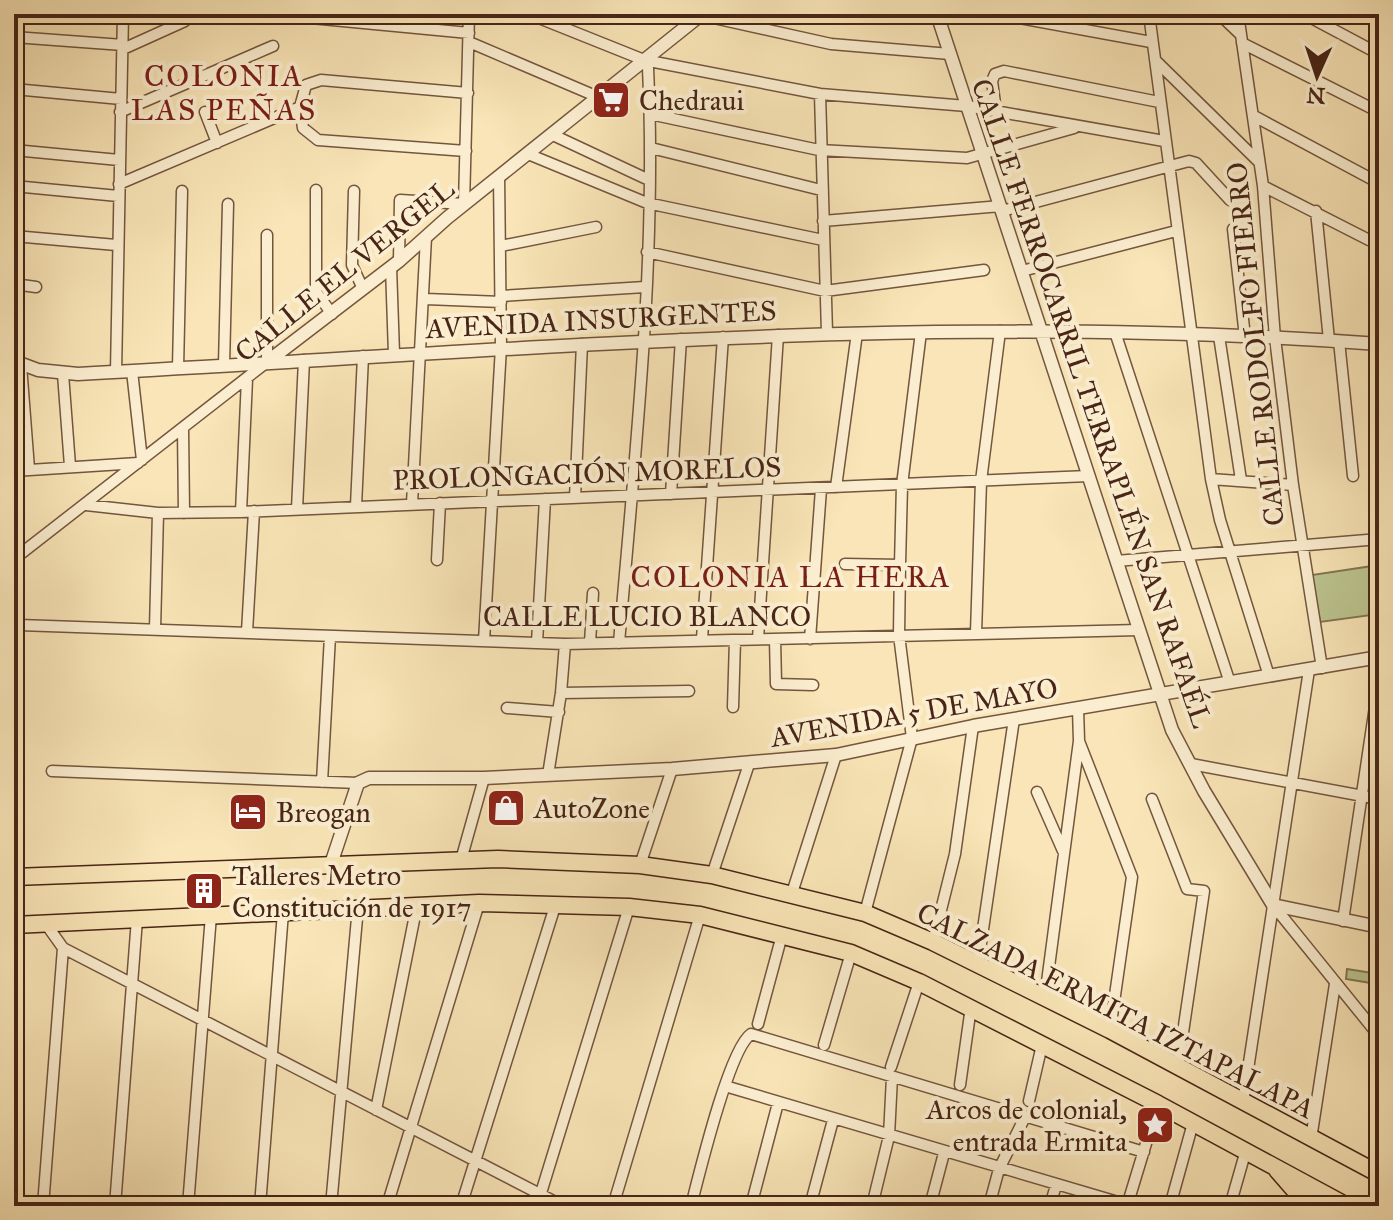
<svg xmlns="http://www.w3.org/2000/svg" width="1393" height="1220" viewBox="0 0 1393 1220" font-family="'IM FELL Great Primer',serif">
  <rect width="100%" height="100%" fill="#f9e5b7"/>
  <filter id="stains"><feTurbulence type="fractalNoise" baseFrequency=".0025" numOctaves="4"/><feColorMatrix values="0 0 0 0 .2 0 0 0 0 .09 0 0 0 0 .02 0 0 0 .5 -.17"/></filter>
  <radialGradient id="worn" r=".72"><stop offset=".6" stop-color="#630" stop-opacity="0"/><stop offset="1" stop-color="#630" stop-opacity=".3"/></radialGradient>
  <path fill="#bcc58f" stroke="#827552" stroke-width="2" d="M1379,565V614L1320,622L1312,575Z
    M1347,969L1379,974L1377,984L1346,979Z"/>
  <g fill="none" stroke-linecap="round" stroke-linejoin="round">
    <g stroke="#74553e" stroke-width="13">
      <path id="minor" d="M529,14L644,60L820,94L967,106L1164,141
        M696,14L831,44L950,54
        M998,14L1151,42
        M1149,14L1211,479L1220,520L1269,676
        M1219,14L1240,34
        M1238,14L1263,186L1275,338L1293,485L1322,668
        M1304,14L1379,54
        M290,16L469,33
        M123,20L138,14
        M14,37L123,45
        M469,42L598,97
        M1242,43L1379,112
        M123,49L185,21
        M1155,60L1259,162
        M14,89L121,99
        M820,94L827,333
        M996,111L992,81L995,74L1004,71L1159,102
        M120,112L273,46
        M205,112L217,143
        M650,114L819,150L967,158L1074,128
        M1254,116L1379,183
        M553,135L649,180
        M651,148L821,190
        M14,150L119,160
        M466,151L318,140L303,128L300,107L306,85L321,80L468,93
        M528,154L647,203L823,240
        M119,184L300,107
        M14,186L118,196
        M1263,186L1369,240
        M316,190V292L332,314
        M354,191L352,265L363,289
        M1002,211L1189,161L1196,163L1230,200
        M1316,211L1329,340
        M823,221L1001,206
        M1233,229L1245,337
        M14,236L116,245
        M501,246L596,227
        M647,252L825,291L984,270
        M399,261L400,200L464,204L469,14
        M391,267L394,354
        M1022,271L1176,231
        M14,284L36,287
        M501,296L645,287
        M426,299L501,302
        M1115,332L1230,683
        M1219,336L1241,480
        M1339,341L1353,476
        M21,365L29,469
        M224,365L228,204
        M178,368L182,191
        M132,371L142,460
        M116,372L123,14
        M63,374L70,466
        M183,428L184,513
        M14,471L138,463
        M1211,479L1293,485
        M836,487L857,333
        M671,494L681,339
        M575,498L582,344
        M412,504L426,237
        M86,505L158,513L241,512L1089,476
        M356,506L363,356
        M297,509L304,360
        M241,512L247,379
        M14,559L267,362V235
        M437,560L440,503
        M1116,561L1379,539
        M845,564L900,565
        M19,625L565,644L1139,630
        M155,629L158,513
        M247,632L254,511
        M976,633L981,481L1000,331
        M702,639L723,337
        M758,639L778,335
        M775,639L776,684L813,685
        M810,639L821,489
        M484,641L501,347L499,176
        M537,643L545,499
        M590,643L593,593
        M619,643C635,453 657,259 648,68L644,60
        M561,693L689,691
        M733,707L735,640
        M507,708L559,712
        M1079,741L1132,877L1110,1030
        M1191,764L1379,799
        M52,771L358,783
        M548,775L561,693L565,644
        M322,782L330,636
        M1037,792L1063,851
        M1152,799L1187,889L1204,891L1178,1066
        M461,860L484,778
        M640,865L672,769
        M712,875L749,764
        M792,893L836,755
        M1273,905L1379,1036
        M865,913L912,738L899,635L900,565L902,485L921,332
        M1343,921L1379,680
        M46,924L63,948L563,1206
        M933,942L955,854L973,726
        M978,963L1014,719
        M1045,997L1079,741L1078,709
        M758,1024L782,935
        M824,1045L851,953
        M891,1067L919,982
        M960,1085L971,1007
        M725,1086L1128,1205
        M1029,1101L1042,1045
        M1243,1102L1309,670
        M376,1110L417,905
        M1311,1139L1335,984
        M43,1206L63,948
        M115,1206L137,919
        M188,1206L211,915
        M260,1206L283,912
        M331,1206L358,907
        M387,1206L479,903
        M461,1206L556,903
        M537,1206L629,907
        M613,1206L700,915
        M691,1206C699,1175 729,1049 751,1034L1144,1152
        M751,1206L778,1103
        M810,1206L833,1120
        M872,1206L889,1136L892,1077
        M930,1206L944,1153
        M989,1206L999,1169L1025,1117
        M1050,1206L1056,1185
        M1127,1206L1158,1104
        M1170,1206L1193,1123
        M1230,1206L1246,1150"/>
    </g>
    <g stroke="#74553e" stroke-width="15">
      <path id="tertiary" d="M937,14L1172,730L1204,791L1273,905L1379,927
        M14,361L38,370L78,374C512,351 945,311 1379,344
        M267,362L399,261L447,218L702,14
        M330,867L358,783L369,778H484L672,769L836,755L973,726L1379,657"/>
    </g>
    <g stroke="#482516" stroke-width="19">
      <path id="primary" d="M14,877L498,859L640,865L712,875L865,913L933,942L1110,1030L1379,1174
        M14,925L479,903L629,907L700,915L851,953L919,982L1158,1104L1347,1206
        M1277,1170L1297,1193L1316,1206"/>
    </g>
    <use href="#minor" stroke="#fbeed0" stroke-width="10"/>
    <use href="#tertiary" stroke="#fbeed0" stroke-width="12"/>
    <use href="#primary" stroke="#f9e5b7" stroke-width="16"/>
  </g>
  <defs>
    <g id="supermarket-square" transform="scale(2)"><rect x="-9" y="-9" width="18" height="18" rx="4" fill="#8f2418" stroke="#fbeed0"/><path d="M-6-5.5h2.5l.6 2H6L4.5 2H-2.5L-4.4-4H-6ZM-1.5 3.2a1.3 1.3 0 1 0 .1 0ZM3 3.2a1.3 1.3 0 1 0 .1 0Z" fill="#fff"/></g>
    <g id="shop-square" transform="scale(2)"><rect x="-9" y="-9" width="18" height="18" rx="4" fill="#8f2418" stroke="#fbeed0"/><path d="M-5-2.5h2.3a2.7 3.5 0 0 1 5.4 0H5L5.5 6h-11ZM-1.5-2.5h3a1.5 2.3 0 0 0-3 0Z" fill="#fff"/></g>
    <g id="hotel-square" transform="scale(2)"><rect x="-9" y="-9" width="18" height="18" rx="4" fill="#8f2418" stroke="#fbeed0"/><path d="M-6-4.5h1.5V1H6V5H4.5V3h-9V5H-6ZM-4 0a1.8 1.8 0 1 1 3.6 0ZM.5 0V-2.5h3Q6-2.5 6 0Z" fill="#fff"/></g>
    <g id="building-square" transform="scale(2)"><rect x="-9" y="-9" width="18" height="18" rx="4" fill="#8f2418" stroke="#fbeed0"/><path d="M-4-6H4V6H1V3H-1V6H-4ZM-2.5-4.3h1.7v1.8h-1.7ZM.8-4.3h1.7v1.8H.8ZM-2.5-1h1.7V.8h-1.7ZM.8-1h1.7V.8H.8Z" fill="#fff"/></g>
    <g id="sight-square" transform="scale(2)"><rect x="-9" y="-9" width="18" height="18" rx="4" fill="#8f2418" stroke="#fbeed0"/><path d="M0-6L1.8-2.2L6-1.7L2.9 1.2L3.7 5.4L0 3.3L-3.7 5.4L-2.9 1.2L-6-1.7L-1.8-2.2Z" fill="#fff"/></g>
  </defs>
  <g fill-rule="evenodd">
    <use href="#supermarket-square" x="611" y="100"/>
    <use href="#shop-square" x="506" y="808"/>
    <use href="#hotel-square" x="248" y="812"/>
    <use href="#building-square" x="204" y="891"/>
    <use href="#sight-square" x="1155" y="1125"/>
  </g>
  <g text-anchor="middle" stroke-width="8" stroke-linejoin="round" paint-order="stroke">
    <g font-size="28" fill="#482516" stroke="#fbeed0" text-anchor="start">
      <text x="639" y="110">Chedraui</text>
      <text x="534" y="818">AutoZone</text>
      <text x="276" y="822">Breogan</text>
      <text x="232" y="885">Talleres Metro<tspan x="232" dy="32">Constitución de 1917</tspan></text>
      <text x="1127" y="1119" text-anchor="end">Arcos de colonial,<tspan x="1127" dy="32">entrada Ermita</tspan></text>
    </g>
    <g font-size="28" fill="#482516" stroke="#fbeed0">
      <text transform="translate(344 270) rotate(-39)" y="10">CALLE EL VERGEL</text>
      <text transform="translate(601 319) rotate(-3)" y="10">AVENIDA INSURGENTES</text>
      <text transform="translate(1255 344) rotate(-96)" y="10">CALLE RODOLFO FIERRO</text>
      <text transform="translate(1092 403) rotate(71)" y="10">CALLE FERROCARRIL TERRAPLÉN SAN RAFAÉL</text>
      <text transform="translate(587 473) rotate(-2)" y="10">PROLONGACIÓN MORELOS</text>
      <text x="647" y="626">CALLE LUCIO BLANCO</text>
      <text transform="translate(914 712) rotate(-10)" y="10">AVENIDA 5 DE MAYO</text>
      <text transform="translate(1116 1010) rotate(27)" y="10">CALZADA ERMITA IZTAPALAPA</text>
    </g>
    <g font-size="30" letter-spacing="2" fill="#7a1f14" stroke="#fbeed0">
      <text x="224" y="86">COLONIA<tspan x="224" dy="34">LAS PEÑAS</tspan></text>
      <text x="791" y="587">COLONIA LA HERA</text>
    </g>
  </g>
  <rect width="1393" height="1220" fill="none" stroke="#f9e5b7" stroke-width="48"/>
  <rect x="16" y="16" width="1361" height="1188" fill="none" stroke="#482516" stroke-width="4"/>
  <rect x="24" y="24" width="1345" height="1172" fill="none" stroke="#482516" stroke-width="2"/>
  <g transform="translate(1317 76) rotate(183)" stroke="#fbeed0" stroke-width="6" paint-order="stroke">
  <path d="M0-6L14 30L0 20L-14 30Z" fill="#482516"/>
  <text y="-12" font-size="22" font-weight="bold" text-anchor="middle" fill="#482516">N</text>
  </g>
  <rect width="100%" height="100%" filter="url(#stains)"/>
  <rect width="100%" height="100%" fill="url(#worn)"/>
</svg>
